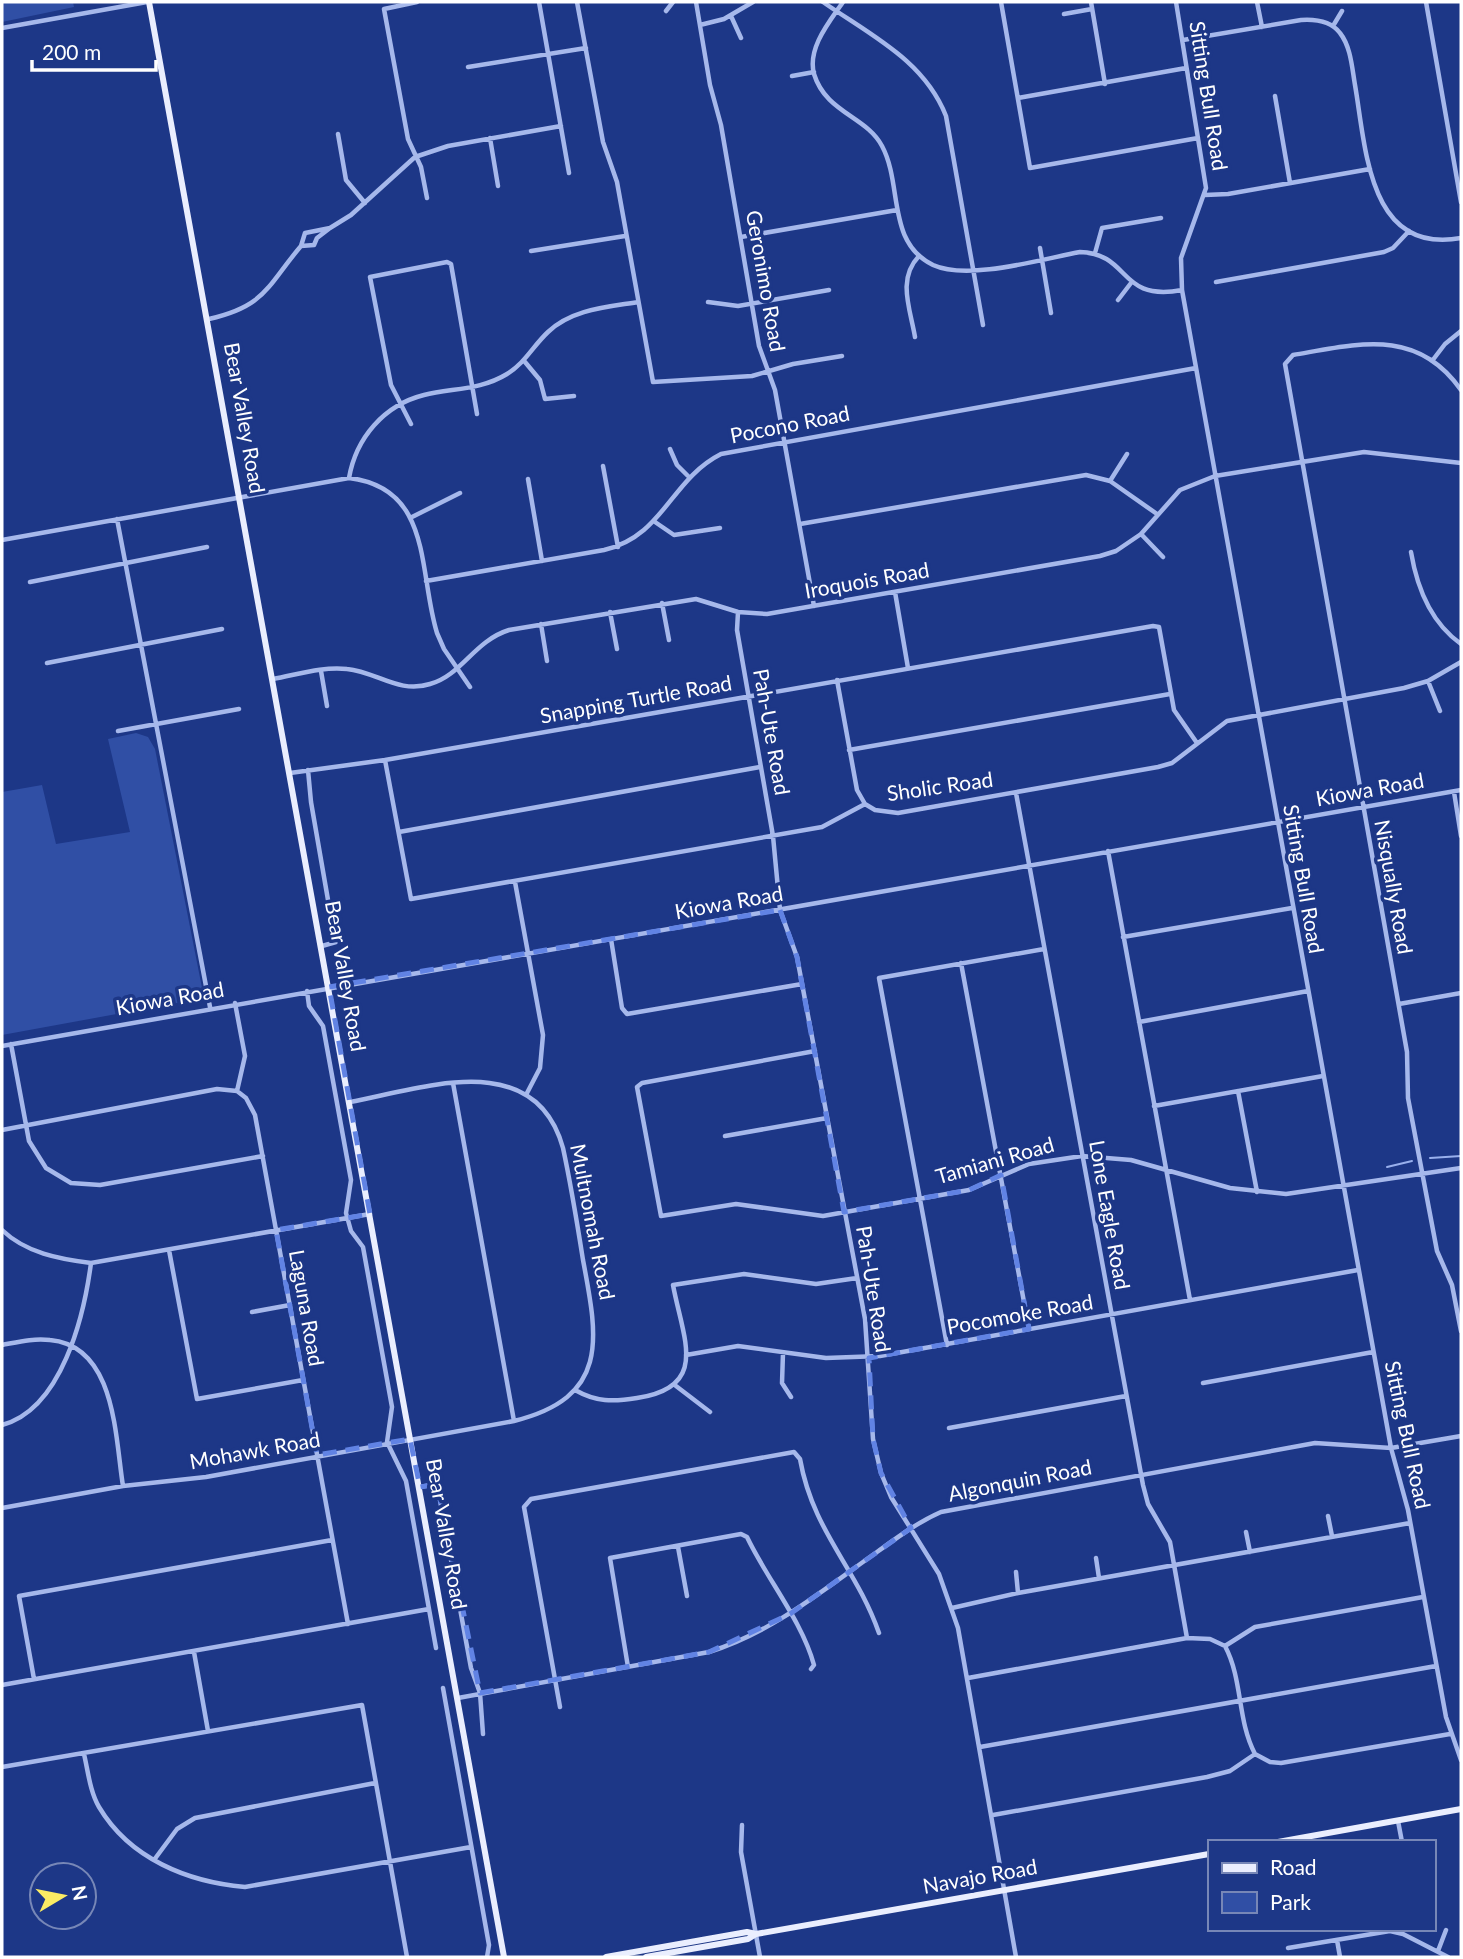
<svg xmlns="http://www.w3.org/2000/svg" width="1463" height="1959" viewBox="0 0 1463 1959" font-family="Lato,sans-serif">
  <rect width="100%" height="100%" fill="#1d3787"/>
  <path fill="#304fa5" d="M2,2H73L74,7L2,22Z
    M136,733L148,737L155,749L204,998L2,1035V792L42,785L56,844L130,832L108,739Z"/>
  <g fill="none" stroke-linecap="round" stroke-linejoin="round">
    <path stroke="#99b0ed" stroke-width="2" d="M1430,1158L1461,1156
      M1387,1167L1412,1161"/>
    <path stroke="#a6b8eb" stroke-width="4.5" d="M417,2L384,9L408,139L421,167L427,198
      M539,2L569,173
      M577,2L603,142L617,182L653,382L752,376L793,364L842,356
      M696,2L710,85L721,125L759,346L775,390L814,606
      M823,2C870,35 924,60 946,116L983,325
      M843,2C830,21 807,48 814,74C826,113 866,116 882,146C903,185 886,242 933,265C968,281 1042,259 1080,252C1132,254 1117,302 1182,290
      M1001,2L1030,168L1198,138
      M1091,2L1105,84
      M1176,2L1206,188L1181,258L1182,290L1391,1448L1408,1510L1446,1717L1461,1760
      M1257,2L1262,27
      M1426,2L1461,202
      M666,11L673,2
      M1064,14L1092,9
      M731,16L741,38
      M700,25L724,19L753,2
      M1333,26L1342,11
      M2,28L147,2
      M1183,40L1301,20C1316,19 1331,21 1340,33C1351,47 1352,68 1355,85C1366,148 1368,255 1461,238
      M468,67L586,48
      M792,76L814,72
      M1275,96L1290,183
      M1018,98L1186,68
      M338,134L346,180L365,203
      M490,138L498,186
      M1205,195L1228,194L1370,169
      M330,228L351,215L415,157L448,146L561,126
      M330,228L317,238L314,245L301,246L305,233Z
      M741,237L897,210
      M1040,248L1051,313
      M531,251L625,236
      M1095,253L1102,228L1161,218
      M1216,282L1384,252L1393,248L1409,231
      M1118,300L1131,283
      M708,302L738,306L829,290
      M209,319C266,306 267,286 301,246
      M915,337C910,308 897,279 919,256
      M1432,361L1445,344L1461,331
      M525,362L540,380L545,399L574,396
      M1461,390C1417,327 1358,344 1293,355L1285,364L1407,1052L1408,1098L1437,1251L1452,1285L1461,1331
      M411,424L391,385L370,277L447,262L451,264L477,414
      M670,449L677,465L688,476
      M603,466L618,547
      M349,478C356,438 384,405 424,395C453,388 481,390 507,374C525,363 533,346 548,332C572,309 608,307 638,302
      M528,479L542,561
      M1110,481L1127,454
      M412,517L460,493
      M117,519L210,1007
      M655,522L674,535L720,528
      M800,524L1086,475L1110,481L1157,514
      M1141,534L1163,557
      M2,540L349,478C433,488 418,572 437,633L444,649L470,687
      M1411,552C1417,588 1430,622 1461,644
      M426,581L604,550C664,536 670,480 721,454L1196,368
      M30,582L207,547
      M895,592L908,668
      M662,603L669,640
      M610,612L617,649
      M738,612L737,630L773,836L780,910L797,957L865,1319L873,1439L881,1473L891,1497L939,1574L958,1628L1016,1957
      M541,624L547,661
      M47,663L222,629
      M321,671L327,706
      M273,679C296,675 323,666 347,669C377,672 399,694 430,684C462,675 474,641 509,630L696,599L738,612L767,614L1100,556L1116,551L1141,534L1180,490L1215,476L1364,452L1461,463
      M837,680L857,790L865,804
      M1428,681L1440,711
      M118,731L239,709
      M849,750L1170,694
      M385,760L411,899L822,827L865,804L875,810L898,813L1158,767L1172,763L1227,721L1404,688L1428,681L1461,662
      M308,770L311,802L332,923L338,937L336,942L322,946
      M290,773L385,760L1153,626L1159,627L1174,710L1197,743
      M1454,792L1461,836
      M1016,793L1143,1485L1148,1504L1170,1542L1187,1638
      M399,832L760,767
      M1108,851L1190,1300
      M515,882L543,1035L540,1068L527,1093
      M1123,937L1292,908
      M611,939L622,1008L627,1014L802,984
      M961,963L1029,1329
      M307,991L309,1006L323,1026L351,1180L346,1213L351,1231L363,1247L392,1407L387,1442L406,1481L436,1648
      M235,1003L245,1056L237,1091L246,1098L255,1115L348,1624
      M1399,1004L1461,993
      M1139,1022L1308,991
      M11,1044L29,1141L46,1168L71,1183L100,1185L263,1156
      M2,1046L1461,790
      M815,1051L642,1083L637,1087L661,1216L736,1204L823,1216L969,1190L1029,1164L1082,1156L1131,1160L1230,1188L1286,1194L1461,1168
      M453,1083L514,1421
      M1238,1091L1257,1192
      M1154,1106L1323,1076
      M2,1130L217,1089L237,1091
      M725,1136L827,1118
      M2,1230C26,1253 59,1259 91,1263L370,1214
      M169,1250L197,1399L303,1380
      M252,1312L290,1305
      M2,1345C18,1342 33,1338 50,1340C116,1346 115,1437 123,1486
      M947,1345L879,978L1044,949
      M783,1353L782,1383L791,1397
      M686,1355L738,1346L826,1358L880,1356L1358,1270
      M1203,1383L1373,1352
      M676,1386L710,1412
      M575,1390C596,1402 613,1402 637,1398C710,1387 683,1339 673,1285L744,1274L816,1284L857,1278
      M2,1425C62,1409 84,1316 91,1263
      M949,1428L1126,1396
      M420,1487L437,1484L471,1668L480,1693L483,1734
      M2,1508L123,1486L206,1477L514,1421C610,1397 598,1339 583,1260C577,1222 571,1185 563,1148C535,1047 424,1088 350,1102
      M1328,1516L1332,1536
      M1246,1532L1250,1552
      M678,1547L687,1596
      M1096,1558L1099,1578
      M1016,1572L1018,1593
      M952,1608L1018,1593L1410,1523
      M1225,1646L1255,1627L1423,1597
      M1225,1646C1243,1680 1237,1720 1255,1754
      M194,1652L208,1731
      M628,1667L610,1558L741,1534L747,1537C767,1579 802,1621 814,1665L811,1669
      M968,1678L1187,1638L1210,1639L1225,1646
      M34,1679L19,1596L332,1540
      M2,1685L429,1609
      M443,1688L489,1945L487,1957
      M458,1698L709,1652C773,1632 823,1590 877,1552C898,1537 918,1522 941,1512L1315,1443L1391,1448L1461,1436
      M560,1707L524,1507L531,1499L794,1452L800,1459C813,1532 856,1567 879,1633
      M980,1747L1436,1666
      M84,1754C88,1771 90,1792 99,1807C130,1859 188,1882 245,1887L471,1847
      M1255,1754L1270,1762L1281,1763L1450,1734
      M2,1767L362,1705L407,1957
      M993,1815L1207,1777L1230,1771L1255,1754
      M1398,1821L1402,1842
      M742,1825L741,1852L760,1957
      M154,1860L177,1829L195,1818L375,1783
      M1337,1940L1340,1957
      M1288,1948L1390,1931L1403,1934L1448,1957
      M1438,1951L1446,1930"/>
    <path stroke="#eaeefe" stroke-width="6" d="M149,2L504,1957
      M1278,1842L1461,1809
      M606,1957L747,1932L756,1934
      M646,1957L748,1939L756,1934L1209,1854"/>
  </g>
  <path fill="none" stroke="#6183e4" stroke-width="5" stroke-dasharray="14 9" stroke-linejoin="round" d="M780,910L797,957L844,1212L969,1190L1001,1175L1029,1329L869,1358L873,1439L881,1473L911,1528L790,1614L709,1652L480,1693L437,1484L420,1487L410,1439L317,1455L276,1230L370,1214L329,987Z"/>
  <g text-anchor="middle" stroke-width="7" stroke-linejoin="round" paint-order="stroke">
    <g font-size="21" fill="#fff" stroke="#1d3787">
      <text transform="translate(1208 96) rotate(81)" y="7">Sitting Bull Road</text>
      <text transform="translate(765 281) rotate(80)" y="7">Geronimo Road</text>
      <text transform="translate(244 418) rotate(80)" y="7">Bear Valley Road</text>
      <text transform="translate(790 425) rotate(-11)" y="7">Pocono Road</text>
      <text transform="translate(867 581) rotate(-10)" y="7">Iroquois Road</text>
      <text transform="translate(636 700) rotate(-10)" y="7">Snapping Turtle Road</text>
      <text transform="translate(771 732) rotate(80)" y="7">Pah-Ute Road</text>
      <text transform="translate(940 787) rotate(-8)" y="7">Sholic Road</text>
      <text transform="translate(1370 790) rotate(-10)" y="7">Kiowa Road</text>
      <text transform="translate(1303 879) rotate(80)" y="7">Sitting Bull Road</text>
      <text transform="translate(1393 887) rotate(80)" y="7">Nisqually Road</text>
      <text transform="translate(729 903) rotate(-10)" y="7">Kiowa Road</text>
      <text transform="translate(345 976) rotate(80)" y="7">Bear Valley Road</text>
      <text transform="translate(170 999) rotate(-10)" y="7">Kiowa Road</text>
      <text transform="translate(995 1161) rotate(-16)" y="7">Tamiani Road</text>
      <text transform="translate(1109 1215) rotate(80)" y="7">Lone Eagle Road</text>
      <text transform="translate(592 1222) rotate(79)" y="7">Multnomah Road</text>
      <text transform="translate(873 1289) rotate(81)" y="7">Pah-Ute Road</text>
      <text transform="translate(306 1308) rotate(80)" y="7">Laguna Road</text>
      <text transform="translate(1020 1315) rotate(-10)" y="7">Pocomoke Road</text>
      <text transform="translate(1407 1435) rotate(78)" y="7">Sitting Bull Road</text>
      <text transform="translate(255 1451) rotate(-10)" y="7">Mohawk Road</text>
      <text transform="translate(1020 1481) rotate(-11)" y="7">Algonquin Road</text>
      <text transform="translate(446 1534) rotate(80)" y="7">Bear Valley Road</text>
      <text transform="translate(980 1877) rotate(-10)" y="7">Navajo Road</text>
    </g>
  </g>
  <rect width="1463" height="1959" fill="none" stroke="#ffffff" stroke-width="7"/>
  <rect x="1208" y="1840" width="228" height="91" fill="#1d3787" stroke="#7787b7" stroke-width="2"/>
  <rect x="1222" y="1863" width="35" height="10" fill="#eaeefe" stroke="#7787b7" stroke-width="2"/>
  <text x="1270" y="1875" font-size="21" fill="#ffffff">Road</text>
  <rect x="1222" y="1892" width="35" height="21" fill="#304fa5" stroke="#7787b7" stroke-width="2"/>
  <text x="1270" y="1910" font-size="21" fill="#ffffff">Park</text>
  <g transform="translate(63 1896) rotate(80)"><circle r="33" fill="#1d3787" stroke="#7787b7" stroke-width="2"/>
  <path d="M0-5L12 26L0 18L-12 26Z" fill="#fbec64"/>
  <text y="-10" font-size="19" font-weight="bold" text-anchor="middle" fill="#ffffff">N</text>
  </g>
  <path d="M32 60v10h124v-10" fill="none" stroke="#ffffff" stroke-width="3.5"/>
  <text x="42" y="60" font-size="21" fill="#ffffff" stroke="#1d3787" stroke-width="5" paint-order="stroke">200 m</text>
</svg>
